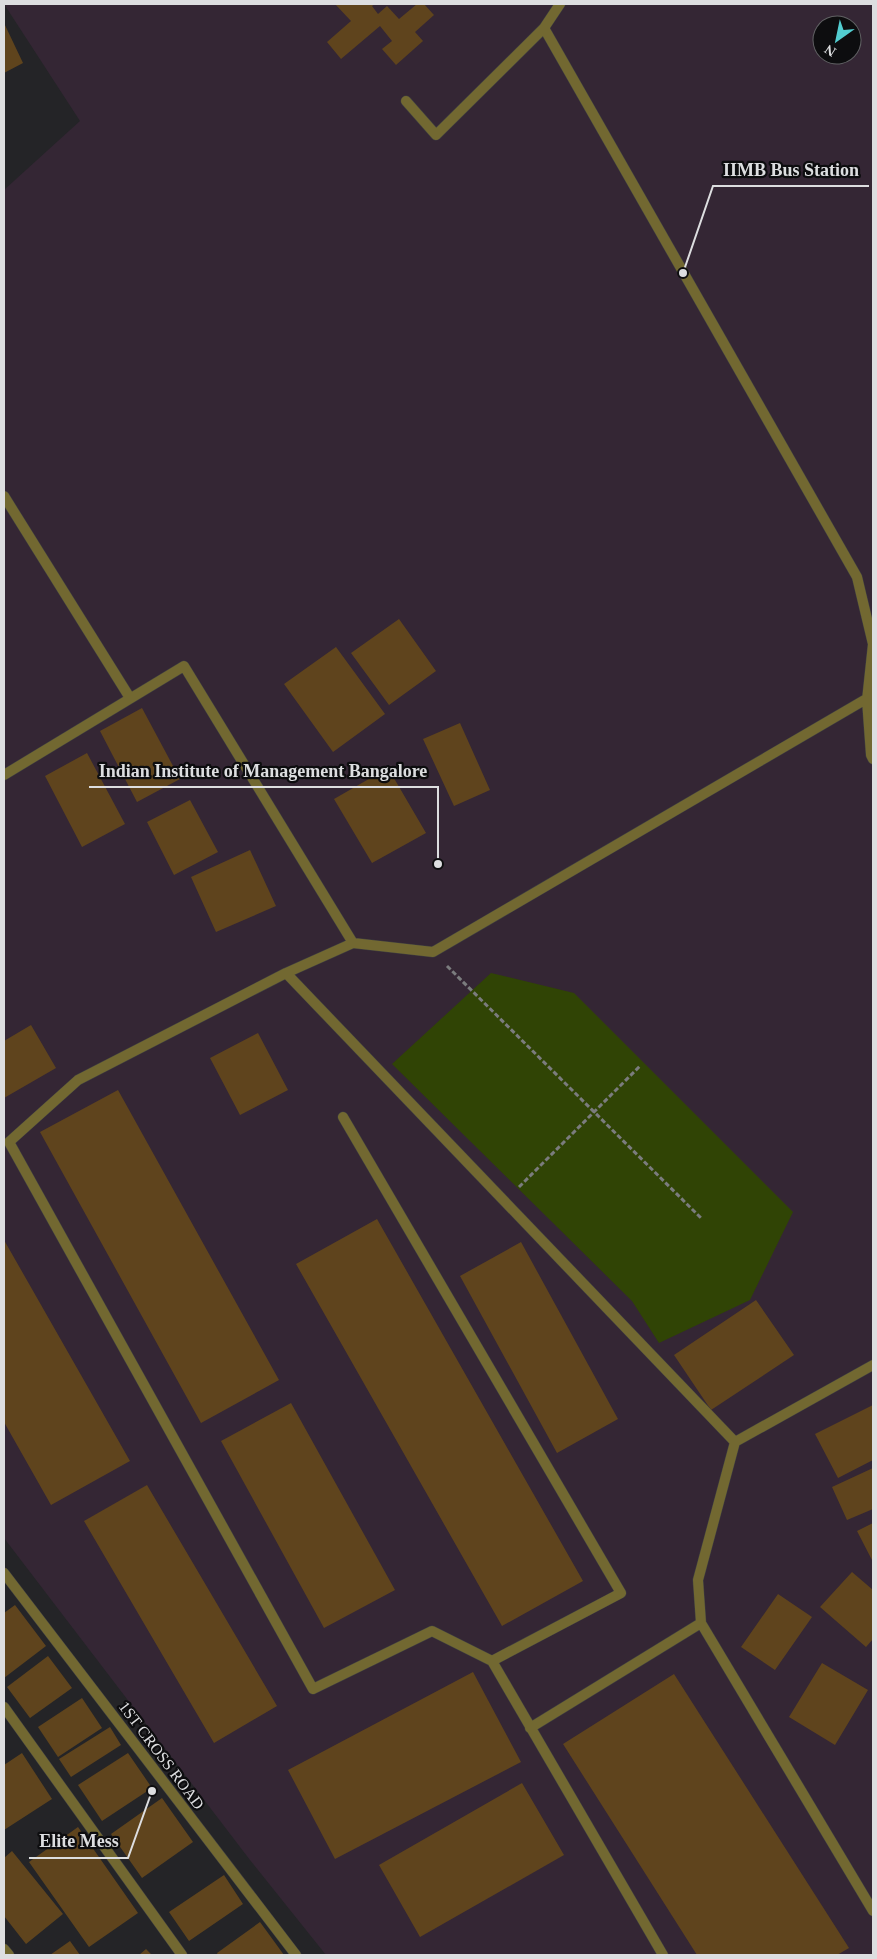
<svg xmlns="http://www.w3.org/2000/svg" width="877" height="1959" viewBox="0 0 877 1959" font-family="Georgia,serif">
  <rect width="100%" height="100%" fill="#242427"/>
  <path fill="#342634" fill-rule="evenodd" d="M4,4H873V1955H326L250,1860L4,1538V190L80,121ZM822,25H852V55H822Z"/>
  <path fill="#304405" d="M491,973L574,993L793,1212L750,1300L659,1343L632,1301L392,1064Z"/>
  <path fill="#5f441d" d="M335,4H375L372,6L378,14L387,6L399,19L417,4H424L434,15L415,32L423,41L396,65L382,49L392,41L380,26L341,59L327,42L351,21Z
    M4,23L23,63L4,73Z
    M399,619L436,671L389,705L351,653Z
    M336,647L385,714L333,752L284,684Z
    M142,708L180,779L137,802L100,731Z
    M460,723L490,790L454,806L423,739Z
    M87,753L125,824L82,847L45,776Z
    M388,768L426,833L372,863L334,799Z
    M190,800L218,852L174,875L147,822Z
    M250,850L276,906L216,932L191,877Z
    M31,1025L56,1068L4,1098V1041Z
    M258,1033L288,1090L240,1115L210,1058Z
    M118,1090L279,1380L201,1423L40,1132Z
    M377,1219L583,1581L502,1626L296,1264Z
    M4,1240L130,1461L51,1505L4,1422Z
    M521,1242L618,1419L557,1453L460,1276Z
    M756,1300L794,1355L711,1410L674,1355Z
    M291,1403L395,1590L324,1628L221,1441Z
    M873,1405V1460L838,1478L815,1434Z
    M873,1468V1509L847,1520L832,1487Z
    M147,1485L277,1706L214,1743L84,1521Z
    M873,1523V1562L857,1531Z
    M852,1572L873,1590V1639L866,1647L820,1607Z
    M778,1594L812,1617L775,1670L741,1647Z
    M15,1605L46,1646L4,1678V1613Z
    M48,1656L72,1688L30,1718L7,1687Z
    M822,1663L868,1690L835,1745L789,1717Z
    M473,1672L521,1762L335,1859L288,1770Z
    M674,1674L849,1948L837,1955H697L563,1744Z
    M82,1698L102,1728L58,1757L38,1727Z
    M110,1727L121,1745L71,1777L59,1759Z
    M22,1753L52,1799L4,1830V1765Z
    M128,1753L152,1788L102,1821L78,1785Z
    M522,1783L564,1855L420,1937L379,1865Z
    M162,1798L193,1842L142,1878L111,1834Z
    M78,1827L138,1913L89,1947L29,1862Z
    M12,1851L63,1914L26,1944L4,1916V1858Z
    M224,1875L243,1904L189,1941L169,1912Z
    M260,1922L284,1955H218L217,1953Z
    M70,1941L80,1955H50Z
    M146,1949L152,1955H139Z"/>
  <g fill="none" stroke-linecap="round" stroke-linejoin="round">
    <g stroke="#3e3e41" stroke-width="11">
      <path id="lane" d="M544,28L857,577L873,644L867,700L871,755L873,759
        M406,101L436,135L544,28L560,4
        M4,496L130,698
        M873,695L433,952L353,943L286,973L735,1442L873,1365
        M4,775L184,666L353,943
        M286,973L78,1080L9,1142L313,1689L432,1631L492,1661L663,1955
        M343,1117L621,1593L492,1661
        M701,1623L873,1911
        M530,1728L701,1623L698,1580L735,1442"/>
    </g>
    <g stroke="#3e3e41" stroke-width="11">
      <path id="street" d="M4,1573L296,1955
        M4,1707L182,1955
        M4,1949L9,1955"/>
    </g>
    <path stroke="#7b7c7e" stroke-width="3" stroke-dasharray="5 2.5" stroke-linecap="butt" d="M447,966L701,1218
      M519,1187L641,1065"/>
    <use href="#lane" stroke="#726831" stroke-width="10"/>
    <use href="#street" stroke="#726831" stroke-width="10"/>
  </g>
  <g text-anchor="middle" stroke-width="4.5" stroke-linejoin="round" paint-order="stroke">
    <g font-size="16" fill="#dddee0" stroke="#0d0d0f">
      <text transform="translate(162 1755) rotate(53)" y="6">1ST CROSS ROAD</text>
    </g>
  </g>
  <path fill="none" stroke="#dddee0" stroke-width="2" d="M683 273L713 186H869M438 864L438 787H89M152 1791L128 1858H29"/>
  <g fill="#dddee0" stroke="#0d0d0f" stroke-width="2">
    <circle cx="683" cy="273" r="5"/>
    <circle cx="438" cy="864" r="5"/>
    <circle cx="152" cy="1791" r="5"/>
  </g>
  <g font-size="18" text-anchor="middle" font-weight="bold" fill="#dddee0" stroke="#0d0d0f" stroke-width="4.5" stroke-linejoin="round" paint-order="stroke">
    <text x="791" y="176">IIMB Bus Station</text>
    <text x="263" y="777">Indian Institute of Management Bangalore</text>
    <text x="79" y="1847">Elite Mess</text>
  </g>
  <rect width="877" height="1959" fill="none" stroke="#dddee0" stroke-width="10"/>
  <g transform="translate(837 40) rotate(213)"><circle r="24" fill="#0d0d0f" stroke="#606163"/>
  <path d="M0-4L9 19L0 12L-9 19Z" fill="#52cdd0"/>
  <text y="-8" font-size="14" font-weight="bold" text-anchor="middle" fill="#dddee0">N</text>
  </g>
</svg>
